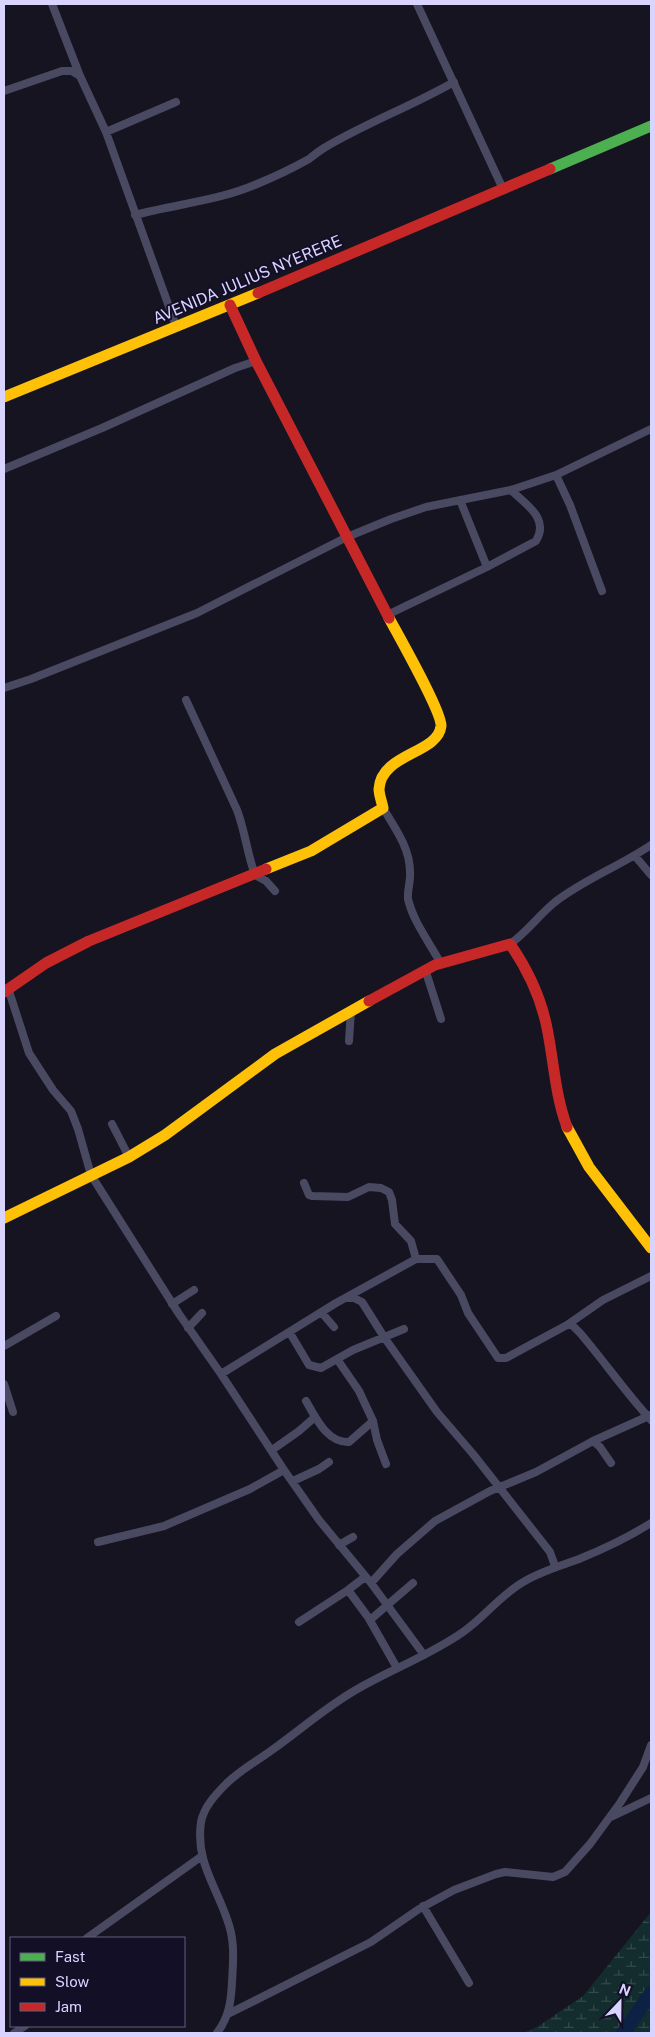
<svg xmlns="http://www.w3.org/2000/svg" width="655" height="2037" viewBox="0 0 655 2037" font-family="'Public Sans',sans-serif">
  <defs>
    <pattern id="wetland-marsh" width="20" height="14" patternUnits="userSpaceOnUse" patternTransform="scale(1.25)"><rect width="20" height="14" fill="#132c2d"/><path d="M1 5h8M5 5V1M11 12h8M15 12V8" fill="none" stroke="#354a4c"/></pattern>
  </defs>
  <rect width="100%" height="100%" fill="#161421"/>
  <path fill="url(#wetland-marsh)" d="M651,1912V2033H523L537,2027L583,1996Z"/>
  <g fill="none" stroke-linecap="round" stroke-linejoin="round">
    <path stroke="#0d2144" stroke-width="14" d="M623,2033L651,1993"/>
    <path stroke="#4a4962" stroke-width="8" d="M52,4L80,76
      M417,4L503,189
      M4,91L62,71H72L80,76L106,132L176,326
      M106,132L176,102
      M135,215C176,204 218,201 257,184C274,177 293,168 309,159C314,155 319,151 324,148C366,123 412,106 454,82
      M4,469L102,428L235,368L256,361
      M556,475L570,505L602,591
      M487,567L536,541C550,518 525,504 511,490
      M387,615L487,567L460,500
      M4,688L31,679L197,613L347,537L391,519L426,507L511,490L556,475L651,429
      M186,700L237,810C245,831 247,853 255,875L266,881L275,891
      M383,808C395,828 410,848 410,872C411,881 407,890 408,899C413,921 429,942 440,962
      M635,856L651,875
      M510,944C527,932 539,915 555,902C585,879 620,866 651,845
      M425,969L441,1019
      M8,988L29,1053L53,1090L71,1111L78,1129L91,1175L179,1314L221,1374L284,1470L319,1520L371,1583L424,1655
      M349,1041L351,1010
      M112,1124L129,1157
      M304,1183L309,1195L312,1196L348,1197L369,1187L381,1188L389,1192L392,1200L395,1224L411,1241L416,1259H437L461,1295L468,1313L498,1358H506L567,1325H572L580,1333C604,1361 626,1393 651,1420
      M346,1298H354L362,1302L384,1337L437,1412L473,1454L550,1552L555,1566
      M172,1304L194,1290
      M322,1313L334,1327
      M567,1325L603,1300L651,1276
      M188,1328L202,1313
      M290,1333L309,1365L321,1368L353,1350L404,1329
      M4,1346L56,1316
      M337,1359L359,1391L373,1421L377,1440L386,1464
      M221,1374L336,1303L416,1259
      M4,1384L13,1412
      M306,1401C316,1418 327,1443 349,1442L373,1421
      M593,1441L600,1447L611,1463
      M272,1450L299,1431L315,1417
      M293,1481L319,1469L329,1462
      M98,1542L164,1526L250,1489L284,1470
      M339,1545L353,1537
      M371,1583L397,1554L435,1521L490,1491L536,1472L593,1441L651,1415
      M348,1590L368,1617L397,1668
      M370,1620L413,1583
      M299,1622L348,1590L365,1577
      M611,1817L651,1798
      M423,1906L469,1983
      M87,1938L202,1856
      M228,2014L371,1942L419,1909L454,1890L496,1874L505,1872L553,1877L565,1872L590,1844L620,1803L643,1767L651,1745
      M14,2033L25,2026
      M217,2033C229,2017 231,2002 232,1982C233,1963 235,1944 229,1925C218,1888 195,1863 201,1822C204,1807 215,1795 226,1784C239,1771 257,1761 272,1750C300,1730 325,1708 354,1691C389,1670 429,1656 463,1632C485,1617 501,1594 525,1581C542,1571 560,1566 579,1559C604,1549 629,1537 651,1523"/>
    <path stroke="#4caf50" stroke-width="11" d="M550,169L651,126"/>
    <path stroke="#ffc107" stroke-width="11" d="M4,397L258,293
      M266,869L311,851L383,808C382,802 379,795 379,789C381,753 438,754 441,726C442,712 398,635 389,618
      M567,1127L589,1167L651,1248
      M4,1218L129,1157L165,1135L275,1054L369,1001"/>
    <path stroke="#c62828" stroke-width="11" d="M258,293L550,169
      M230,305L256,361L389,618
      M4,992L46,963L89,941L266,869
      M369,1001L435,965L510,944C528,970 541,998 547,1028C554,1062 555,1095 567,1127"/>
  </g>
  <g text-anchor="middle" stroke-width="4" stroke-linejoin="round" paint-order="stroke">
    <g font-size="16" fill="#d9d4ff" stroke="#130f26">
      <text transform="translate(247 279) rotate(-23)" y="6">AVENIDA JULIUS NYERERE</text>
    </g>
  </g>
  <rect width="655" height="2037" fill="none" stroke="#d9d4ff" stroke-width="10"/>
  <rect x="10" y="1937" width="175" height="90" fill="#130f26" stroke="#625e7d"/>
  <rect x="20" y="1953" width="25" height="8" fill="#4caf50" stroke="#625e7d"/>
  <text x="55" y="1962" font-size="15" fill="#d9d4ff">Fast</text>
  <rect x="20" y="1978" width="25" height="8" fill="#ffc107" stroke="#625e7d"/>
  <text x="55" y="1987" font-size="15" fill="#d9d4ff">Slow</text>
  <rect x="20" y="2003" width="25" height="8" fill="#c62828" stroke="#625e7d"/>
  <text x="55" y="2012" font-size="15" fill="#d9d4ff">Jam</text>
  <g transform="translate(620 2002) rotate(22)" stroke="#130f26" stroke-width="4" paint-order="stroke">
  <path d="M0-4L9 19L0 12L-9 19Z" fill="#d9d4ff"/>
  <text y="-8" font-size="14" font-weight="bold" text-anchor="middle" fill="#d9d4ff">N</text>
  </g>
</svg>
